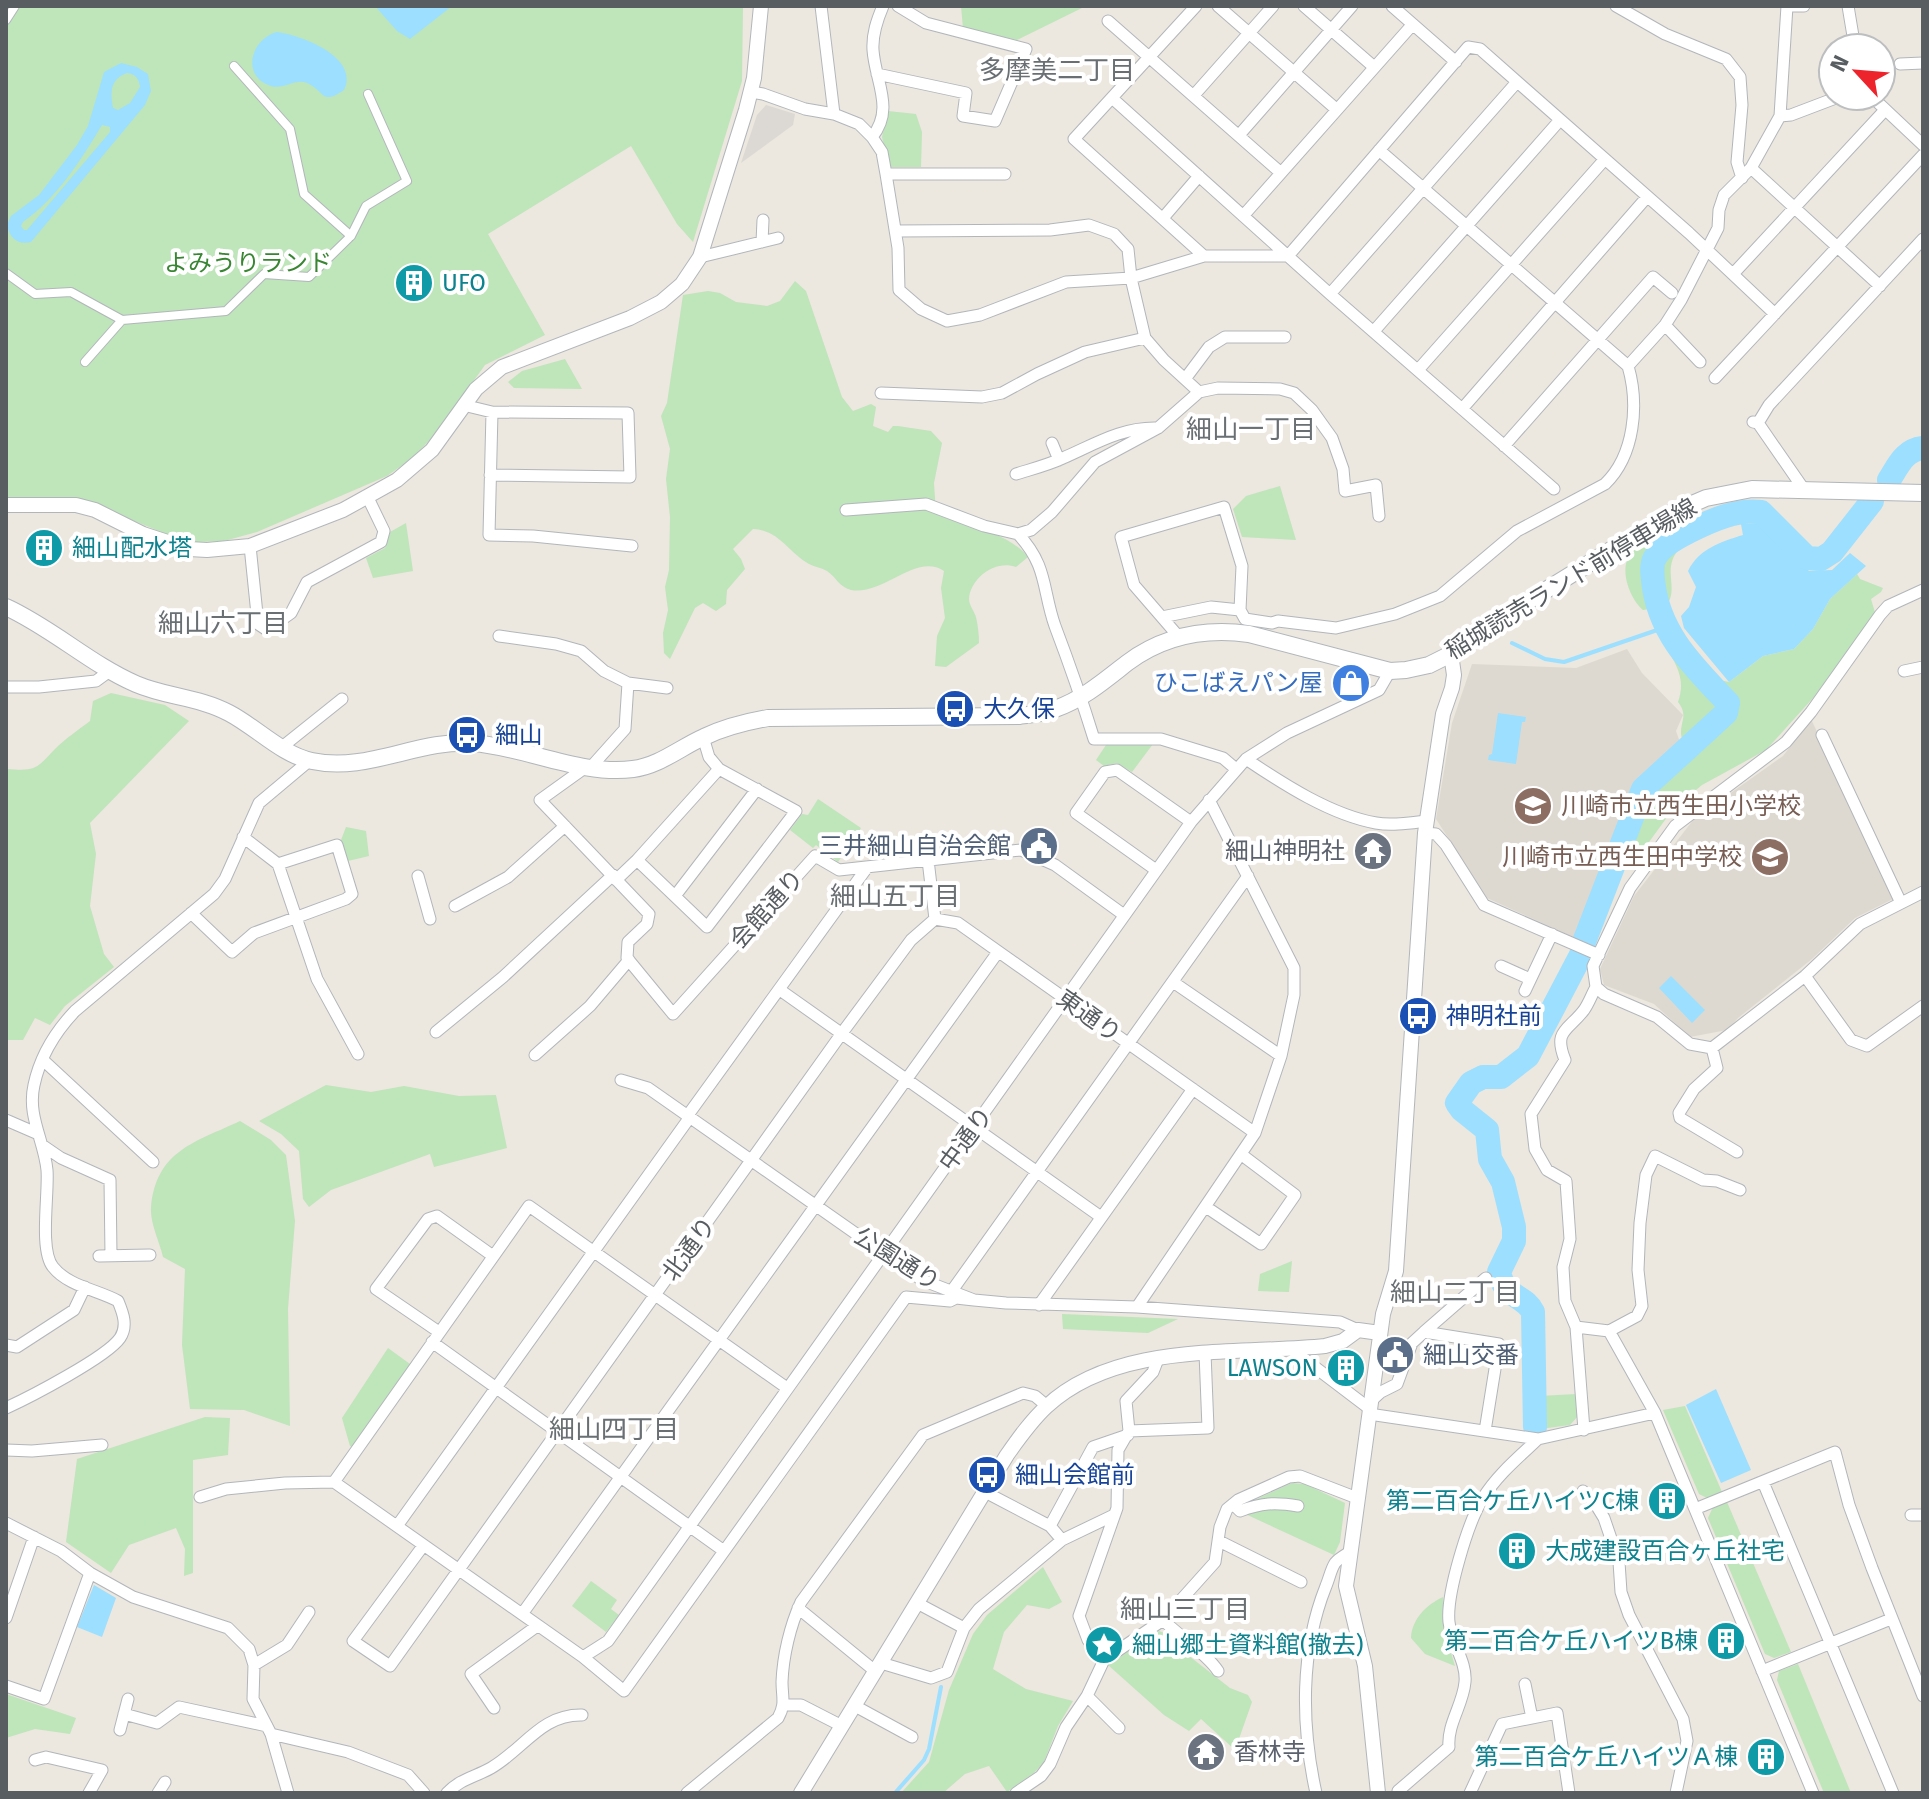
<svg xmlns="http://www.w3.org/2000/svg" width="1929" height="1799" viewBox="0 0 1929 1799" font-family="'Fira Sans','Noto Sans JP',sans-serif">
  <rect width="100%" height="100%" fill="#ece7df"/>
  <path fill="#dcd9d4" d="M766,105L795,114L793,125L741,163L757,115Z"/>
  <path fill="#ded9d0" d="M1627,649L1642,673L1683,715L1676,731L1681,745L1632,793L1611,853L1575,938L1487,898L1436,819L1452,723L1472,664L1576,668Z
    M1811,719L1895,898L1855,918L1812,959L1738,1018L1727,1030L1690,1037L1654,1004L1604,985L1600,969L1634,896L1694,819L1783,756Z"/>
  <path fill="#bfe5ba" d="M6,6H743L742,81L693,242L677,224L631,146L488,234L545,335L485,365L437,432L414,457L387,476L257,532L224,541L197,542L166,534L98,506L6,497Z
    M961,6H1086L1017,40L963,28Z
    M888,111L916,114L922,132L921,167H889L882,137Z
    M795,281L806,291L842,397L853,411L871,404L876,407L873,426L888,432L893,426H898L931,431L942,443L934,483L936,513C946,520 955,520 966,524C987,530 1015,540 1028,557L1016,567C996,559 970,578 969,599C969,605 974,611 976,617C978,626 979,635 979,643L946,667L935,666L937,636L945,618L941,588L944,571C916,552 883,596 851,590C839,587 836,577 827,571C822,568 815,567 809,564C789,553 779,530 753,529L733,549L741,559L745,569L727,590L726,604L716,611L703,603L695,608L670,659L664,653L663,633L668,610L665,587L669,570L670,517L666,479L670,449L661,416L667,403L683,295L708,291L720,293L736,302L767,306L780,301Z
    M565,359L582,389L514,388L508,382L522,371Z
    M1280,486L1296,540L1242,537L1233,509L1246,496Z
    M406,523L413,571L373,578L366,558L385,548L390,532Z
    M1666,532L1668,535L1672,534L1679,549C1661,570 1680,588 1666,606L1643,610C1630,599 1618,569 1631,553C1635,548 1647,542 1653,537L1657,538Z
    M1857,574L1860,579L1883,588L1881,592L1871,599L1876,616L1813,698L1766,750L1702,785L1673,809L1641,853L1631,856L1617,848L1635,796L1685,746C1684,742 1681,738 1681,733C1681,720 1688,715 1678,702C1686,680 1677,665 1665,646L1677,632C1688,644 1712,667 1719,680L1729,682L1763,656L1794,649L1813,629L1830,599Z
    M111,693L165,705L189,721L90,823L96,854L90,906L104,954L114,967L65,1006L50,1025L35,1018L23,1040H6V769C36,771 35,770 55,749C65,739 78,730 90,721L93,701Z
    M1108,742L1153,744L1132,772L1117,763L1104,766L1096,760Z
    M818,799L861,828L838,862L816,845L813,848L790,830L802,814L808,815Z
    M346,827L366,831L369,856L348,861L341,840Z
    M326,1085L371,1092L404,1086L459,1096L496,1095L507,1148L434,1167L430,1154L331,1190L309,1207L303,1199L299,1151L281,1134L259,1121Z
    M240,1121L271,1140L286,1155L295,1221L288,1309L290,1426L244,1410L190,1409L182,1345L185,1269L163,1257C160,1243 150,1223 151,1208C156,1150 196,1142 240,1121Z
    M1292,1261L1289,1292L1258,1291L1260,1274Z
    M1062,1314L1178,1319L1148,1333L1063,1329Z
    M388,1348L410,1364L352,1447L350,1446L342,1418Z
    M1577,1394L1578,1416L1570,1425L1540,1429L1539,1396Z
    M1685,1406L1722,1492L1707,1498L1699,1494L1663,1410Z
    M205,1417L230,1418L228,1455L193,1460V1573L184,1576L185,1549L176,1528L129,1545L111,1573L66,1542L77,1459Z
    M1292,1483L1305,1484L1345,1503L1340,1542L1334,1555L1241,1512L1239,1507Z
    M1727,1502L1791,1652L1774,1658L1765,1654L1708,1518L1713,1507Z
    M1043,1567L1062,1602L1049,1609L1027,1605L1004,1632L993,1669L1026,1689L1073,1701L1058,1726L1044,1762L1034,1773L1007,1792L989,1766L965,1774L943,1793H901L929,1762L949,1690L973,1634L987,1615Z
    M591,1581L617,1600L611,1609L619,1615L606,1632L572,1606Z
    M1443,1597V1626L1455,1666L1425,1654L1411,1638C1412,1619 1426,1605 1443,1597Z
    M1159,1631L1164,1633L1175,1645L1230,1688L1248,1695L1252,1702L1235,1750L1201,1719L1189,1731L1164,1715L1108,1665Z
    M1798,1664L1851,1793H1824L1777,1680L1779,1671Z
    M6,1694L76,1718L70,1734L35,1729L6,1738Z"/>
  <path fill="#9cdfff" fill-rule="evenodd" d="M375,6H452L410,39L397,31Z
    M277,32C301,35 360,57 344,90C321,106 325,91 307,83C295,78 284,90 271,86C241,77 250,39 277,32Z
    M121,63L137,67L148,74L151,91L145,105L31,242C17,245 10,238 7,225L11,216L39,195L77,145L88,126L104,72ZM127,73C135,74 139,78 140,87L130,103L118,110L113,108C110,92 110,79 127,73ZM102,125L110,127V132L27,230H24L21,226L23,222C57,198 81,160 102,125Z
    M1757,523L1809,571L1832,570L1850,553L1866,566L1830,599L1813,629L1794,649L1763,656L1729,682L1684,628L1681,616L1689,607L1696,587L1688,571C1699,549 1720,542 1743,535L1741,524Z
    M1498,713L1526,717L1525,722H1522L1516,764L1488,760L1489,755L1492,754Z
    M1671,976L1705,1010L1692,1023L1659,988Z
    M1716,1389L1751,1470L1721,1483L1686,1405Z
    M94,1585L116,1598L102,1637L77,1627Z"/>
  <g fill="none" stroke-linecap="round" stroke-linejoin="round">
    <path stroke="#9cdfff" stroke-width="4" d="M1512,643L1545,659L1564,662L1666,627
      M895,1793L924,1760L929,1749L941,1687"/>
    <path stroke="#9cdfff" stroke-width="24" d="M1889,480C1898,466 1904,450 1923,448
      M1584,942L1643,789L1726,713L1728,703C1693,666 1658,633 1653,580C1652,571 1651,563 1656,556C1663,544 1679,537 1690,531C1712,520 1737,509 1761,512L1807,558L1821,559L1832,552L1872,501
      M1535,1427L1533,1312C1525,1295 1504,1298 1499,1272L1514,1241V1227L1503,1182L1490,1159L1487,1130L1462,1110L1457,1103L1471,1083L1483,1077H1501L1528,1056L1582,953"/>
    <g stroke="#b2b6bb" stroke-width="10">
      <path id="pedestrian" d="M6,20L15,6
        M234,66L290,129L304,194L351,236
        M6,273L35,294L71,292L122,320
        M85,362L122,320L226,311L264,274L309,277L351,236L366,206L407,181L368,94"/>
    </g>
    <g stroke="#b2b6bb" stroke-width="13">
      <path id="minor" d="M821,6L834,114
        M1196,6L1074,139L1204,256
        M1218,6L1336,109
        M1304,6L1374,67
        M1392,6L1456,62
        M1616,6L1665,34L1726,59L1740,77L1742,105L1737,162L1742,178
        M1848,6L1855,48
        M1108,21L1281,173
        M1900,64L1923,63
        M877,74L966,93L963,116L995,121L1026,49L926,23L898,6
        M751,92L763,94L805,109L834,114L859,124L872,137L882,152L886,174L898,248L899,290L921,309L947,321L980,315L1066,282L1131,278L1204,256H1288L1468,47L1480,49L1689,233L1775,314
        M1195,94L1273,6
        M1871,96L1923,145
        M1112,98L1330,294L1554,489
        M1780,116L1791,115L1841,96
        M1240,134L1352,6
        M872,137C895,109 875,81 873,50C872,34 877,20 883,6
        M1751,168L1880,286
        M886,174H1005
        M1243,216L1413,24
        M1163,218L1199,176
        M896,231L1050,230L1089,225L1114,234L1128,249L1131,278L1145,338L1164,360L1199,392
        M762,242L763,220
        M700,257L778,238
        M1733,274L1885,110
        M1330,294L1517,82
        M1665,325L1700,362
        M1374,331L1560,120
        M1628,366L1665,325L1681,300L1718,228L1719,210L1724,195L1751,168L1780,116L1787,6H1804
        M1418,370L1605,159
        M1715,378L1923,155
        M1185,379L1209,347L1225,337H1285
        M881,393L982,397L1002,393L1037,374L1085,352L1145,338
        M463,405L492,412L628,413L630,477L490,475
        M1462,409L1647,197
        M492,412L489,535L533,536L632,546
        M1753,422L1758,423L1805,491
        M1758,423L1769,405L1923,239
        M1052,443L1059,460
        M1504,446L1653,277L1672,293
        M1016,474C1032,469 1048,465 1063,458C1095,444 1122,427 1157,428
        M846,510L926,504L984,526L1018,534L1031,530L1052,512L1095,462L1158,428L1199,392L1218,388L1280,389L1294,393L1312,410L1332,438L1343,469L1345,491L1376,485L1379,516
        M1018,534C1048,566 1042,589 1055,626C1069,663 1082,700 1094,739H1161L1223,758L1236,769
        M250,546L258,624L267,630L291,613L307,582L381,542L384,531L368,498
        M1923,590L1888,606L1880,615L1811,712L1786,742L1675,826L1630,888L1593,966L1596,987L1604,994L1657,1017L1690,1044L1712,1048L1805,976L1860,924L1923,892
        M1240,610L1245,619L1272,623L1278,621L1336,628L1395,614L1440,596L1517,531L1605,484C1635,455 1639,404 1628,366L1379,150
        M1162,617L1211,607L1240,610L1242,566L1224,507L1121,537L1134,585L1179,637
        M499,636L556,644L581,651L604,671L628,683L625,729L591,767
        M1904,671L1923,667
        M628,683L667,688
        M6,687H39L96,681L111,670
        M1822,735L1901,903
        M282,747L342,699
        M1246,759C1283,784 1331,815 1376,823C1392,826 1410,823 1426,821
        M586,767L540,800L649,914L647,924L628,942L627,958L673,1014L815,856L839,870L1021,850L1055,865L1124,915
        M1425,833L1436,834L1446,845L1484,905L1599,955
        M243,837L278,864L317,979L358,1054
        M637,860L707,927L796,811L719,769L709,757L703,737
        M928,860L935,919
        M1156,870L1076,813L1105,772L1117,770L1191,822
        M418,876L430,919
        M616,880L637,860L719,769
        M675,896L757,789
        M455,906L508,877L565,826
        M191,913L232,952L254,933L346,899L352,894L337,845L278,864
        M1501,966L1530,979
        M1805,976L1851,1040L1867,1046L1923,1006
        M1173,982L1281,1056
        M780,990L1101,1217
        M1525,991L1552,934
        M436,1032L503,977L613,875
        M1712,1048L1717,1068L1694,1089L1679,1113L1680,1118L1737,1152
        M535,1055L590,1006L629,960
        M43,1060L153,1162
        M621,1080L648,1088L922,1280L974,1300L1006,1303L1137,1307L1340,1322L1358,1330
        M688,1115L866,869
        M6,1120L36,1133
        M42,1145L61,1158L110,1180L111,1255
        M1206,1207L1261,1244L1295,1195L1242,1155
        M99,1256L150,1255
        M951,1292L1248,876
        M1039,1305L1193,1089
        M1137,1307L1255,1133L1281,1056L1294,995V968L1209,800
        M1576,1327L1609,1331L1655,1413L1813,1793
        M1609,1331L1637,1316L1642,1306L1638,1270L1640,1223L1646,1175L1655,1156L1703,1180L1717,1181L1740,1190
        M439,1332L376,1289L428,1219L437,1216L493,1256
        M1424,1332L1486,1278
        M432,1342L724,1551
        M6,1345L17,1347L74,1310L85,1287
        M1291,1349L1370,1409
        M1371,1401L1381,1392L1397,1384L1412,1343L1424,1332L1499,1344L1485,1431
        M6,1408C30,1397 107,1357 120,1338C128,1326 123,1313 118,1301C98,1290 68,1286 53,1267C39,1250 49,1193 47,1170C44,1140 27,1116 34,1085C40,1057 56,1031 75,1011L214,894L225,879L259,803L309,761
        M1369,1414L1538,1439L1655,1413
        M1584,1430L1576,1327L1565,1301L1563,1267L1570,1239L1566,1181L1547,1170L1535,1149L1531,1114L1565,1060C1553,1030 1568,1031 1584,1010C1589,1003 1592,994 1596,987
        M1129,1431L1208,1428L1205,1353
        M6,1450L32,1451L102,1445
        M334,1482L529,1206L787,1388
        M1763,1482L1893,1793
        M1583,1491L1593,1500L1604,1518L1619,1562L1621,1592L1629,1615L1683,1719L1687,1741L1676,1793
        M985,1492L1050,1526L1062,1540
        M200,1497L226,1489L285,1483L334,1482L583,1657L624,1691L906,1297L950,1301L956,1298L974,1300
        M1233,1504L1240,1511C1261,1503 1275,1502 1298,1506
        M1695,1509L1835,1452L1849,1505L1872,1568L1923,1696
        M1911,1515H1923
        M6,1523L61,1551L90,1573L133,1597L228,1628L249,1649L254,1665L253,1699L271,1734L288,1793
        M397,1526L690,1117
        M1050,1526L1093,1447L1128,1435
        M1219,1541L1301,1582
        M423,1546L353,1641L390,1666L842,1033L911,940L935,919L958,923L1255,1133
        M917,1603L964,1628
        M798,1608L875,1671
        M522,1614L998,952
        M6,1618L34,1537
        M1163,1620C1178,1635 1208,1655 1218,1671
        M583,1657L608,1641L1191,822L1246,759L1287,733L1379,690L1390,671
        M1104,1660L1088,1640L1079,1616L1117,1508L1118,1450L1129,1431L1126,1401L1153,1372L1158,1359
        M881,1663L931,1678L947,1672L964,1628L979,1609L1062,1540L1114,1515
        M254,1665L287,1645L309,1612
        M1762,1671L1891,1619
        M1525,1684L1532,1718
        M6,1686L44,1699L90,1573
        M1087,1696L1119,1728
        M785,1705H801L842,1726
        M855,1706L912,1737
        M494,1708L471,1674L537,1626
        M124,1714L157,1723L179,1707L267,1726
        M120,1730L128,1699
        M271,1734L348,1752L408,1775L424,1793
        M35,1760L46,1757L102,1770L89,1793
        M1398,1791L1449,1747C1447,1724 1463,1705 1465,1682C1467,1662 1451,1642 1449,1622C1446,1595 1468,1522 1483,1498C1497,1475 1519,1457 1538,1439
        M158,1793L165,1782
        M447,1793C460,1779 475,1777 491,1768C524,1749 541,1714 582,1715
        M687,1793L778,1718C786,1704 782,1697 782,1682C783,1656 790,1626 801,1602L923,1435L1023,1393L1035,1396L1047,1406
        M1016,1793L1041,1776L1050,1764L1066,1727L1087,1696L1104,1660L1163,1620L1215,1562L1220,1527L1227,1509L1238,1500L1289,1477L1300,1476L1357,1498
        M1316,1793C1301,1725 1300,1651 1326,1586C1329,1579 1331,1569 1335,1563C1338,1559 1345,1555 1350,1552
        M1470,1793L1502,1724L1557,1713L1569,1793"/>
    </g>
    <g stroke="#b2b6bb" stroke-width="16">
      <path id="tertiary" d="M6,505H76L95,510L143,534L189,549L207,550L250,546L343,510L397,480L432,450L476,389L502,367L630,318L661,302L682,284L700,257L746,110L754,78L761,6
        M801,1793L1007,1455C1019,1438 1031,1421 1046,1407C1116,1341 1236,1355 1325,1346L1343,1341L1358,1330L1380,1333
        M1378,1793L1365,1666L1346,1586L1383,1314L1396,1271L1425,833L1443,714L1452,688L1454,675L1451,654"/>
    </g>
    <g stroke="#b1b6bb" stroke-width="18">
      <path id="secondary" d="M6,607C52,628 90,664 136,684C166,697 199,697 229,713C256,727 282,755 312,761C367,773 418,739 473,743C525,747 582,776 633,769C659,766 681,747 704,737C725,727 745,722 768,718L1019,716C1031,714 1044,714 1055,709C1083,699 1104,681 1127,663C1163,636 1205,628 1249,634L1390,671L1406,670L1429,665L1451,654L1499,619L1671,513L1706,498L1752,489L1923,493"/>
    </g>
    <use href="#pedestrian" stroke="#fff" stroke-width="8"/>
    <use href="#minor" stroke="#fff" stroke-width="11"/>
    <use href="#tertiary" stroke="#fff" stroke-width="14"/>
    <use href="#secondary" stroke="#fff" stroke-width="16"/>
  </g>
  <defs>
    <g id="building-disc" transform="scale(2)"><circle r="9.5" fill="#0f9aa8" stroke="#fff"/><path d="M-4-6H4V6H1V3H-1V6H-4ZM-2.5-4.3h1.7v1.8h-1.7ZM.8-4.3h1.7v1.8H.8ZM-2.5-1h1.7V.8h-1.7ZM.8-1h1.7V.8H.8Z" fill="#fff"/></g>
    <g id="shop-disc" transform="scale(2)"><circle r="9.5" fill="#3f7fe0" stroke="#fff"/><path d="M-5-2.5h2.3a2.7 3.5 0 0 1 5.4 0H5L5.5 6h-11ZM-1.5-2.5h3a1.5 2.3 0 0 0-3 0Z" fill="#fff"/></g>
    <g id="bus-disc" transform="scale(2)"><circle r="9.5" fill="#1a4fb4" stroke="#fff"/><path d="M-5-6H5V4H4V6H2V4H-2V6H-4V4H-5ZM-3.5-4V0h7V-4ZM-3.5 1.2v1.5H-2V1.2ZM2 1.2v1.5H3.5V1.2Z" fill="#fff"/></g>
    <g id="school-disc" transform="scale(2)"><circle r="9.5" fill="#8d6e63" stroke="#fff"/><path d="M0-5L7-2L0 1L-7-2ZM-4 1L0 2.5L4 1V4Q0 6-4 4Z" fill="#fff"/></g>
    <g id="civic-disc" transform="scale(2)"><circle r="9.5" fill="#5c6f8a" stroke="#fff"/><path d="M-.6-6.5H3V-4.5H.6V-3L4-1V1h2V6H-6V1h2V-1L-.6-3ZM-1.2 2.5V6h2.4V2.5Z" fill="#fff"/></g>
    <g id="temple-disc" transform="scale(2)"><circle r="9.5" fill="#6b7280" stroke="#fff"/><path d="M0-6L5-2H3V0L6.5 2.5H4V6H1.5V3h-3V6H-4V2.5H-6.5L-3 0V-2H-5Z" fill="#fff"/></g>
    <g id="sight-disc" transform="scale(2)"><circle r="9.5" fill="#0f9aa8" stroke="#fff"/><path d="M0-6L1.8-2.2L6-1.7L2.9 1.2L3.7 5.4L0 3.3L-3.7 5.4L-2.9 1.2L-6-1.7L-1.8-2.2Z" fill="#fff"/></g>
  </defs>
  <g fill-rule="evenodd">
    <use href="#building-disc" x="414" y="283"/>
    <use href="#building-disc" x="44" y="548"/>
    <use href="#shop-disc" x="1351" y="683"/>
    <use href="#bus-disc" x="955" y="709"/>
    <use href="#bus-disc" x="467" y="735"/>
    <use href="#school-disc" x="1533" y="806"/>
    <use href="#civic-disc" x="1039" y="846"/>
    <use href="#temple-disc" x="1373" y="851"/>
    <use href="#school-disc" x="1770" y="857"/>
    <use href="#bus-disc" x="1418" y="1016"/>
    <use href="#civic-disc" x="1395" y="1355"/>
    <use href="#building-disc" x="1346" y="1368"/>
    <use href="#bus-disc" x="987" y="1475"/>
    <use href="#building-disc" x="1667" y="1501"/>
    <use href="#building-disc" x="1517" y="1551"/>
    <use href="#building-disc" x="1726" y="1641"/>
    <use href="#sight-disc" x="1104" y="1645"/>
    <use href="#temple-disc" x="1206" y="1752"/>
    <use href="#building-disc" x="1766" y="1757"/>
  </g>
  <g text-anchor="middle" stroke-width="8" stroke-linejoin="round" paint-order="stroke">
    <g font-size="24" fill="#388532" stroke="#fff">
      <text x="248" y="271">よみうりランド</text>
    </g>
    <g font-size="24" fill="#0d838f" stroke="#fff" text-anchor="start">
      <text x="442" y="291">UFO</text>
      <text x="72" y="556">細山配水塔</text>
      <text x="1318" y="1376" text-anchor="end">LAWSON</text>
      <text x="1639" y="1509" text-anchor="end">第二百合ケ丘ハイツC棟</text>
      <text x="1545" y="1559">大成建設百合ヶ丘社宅</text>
      <text x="1698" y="1649" text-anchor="end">第二百合ケ丘ハイツB棟</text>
      <text x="1132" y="1653">細山郷土資料館(撤去)</text>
      <text x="1738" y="1765" text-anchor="end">第二百合ケ丘ハイツＡ棟</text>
    </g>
    <g font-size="24" fill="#585d61" stroke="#fff">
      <text transform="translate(1571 579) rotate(-31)" y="8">稲城読売ランド前停車場線</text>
      <text transform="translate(767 909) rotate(-48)" y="8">会館通り</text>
      <text transform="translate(1089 1016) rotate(35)" y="8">東通り</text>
      <text transform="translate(966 1139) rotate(-54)" y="8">中通り</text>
      <text transform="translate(689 1249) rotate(-54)" y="8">北通り</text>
      <text transform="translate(897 1259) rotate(32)" y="8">公園通り</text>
    </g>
    <g font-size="24" fill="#366cbe" stroke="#fff" text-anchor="end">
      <text x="1323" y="691">ひこばえパン屋</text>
    </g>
    <g font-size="24" fill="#164399" stroke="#fff" text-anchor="start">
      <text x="983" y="717">大久保</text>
      <text x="495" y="743">細山</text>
      <text x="1446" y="1024">神明社前</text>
      <text x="1015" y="1483">細山会館前</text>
    </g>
    <g font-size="24" fill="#785e54" stroke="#fff" text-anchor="start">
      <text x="1561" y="814">川崎市立西生田小学校</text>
      <text x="1742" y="865" text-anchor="end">川崎市立西生田中学校</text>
    </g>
    <g font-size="24" fill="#4e5e75" stroke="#fff" text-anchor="end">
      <text x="1011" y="854">三井細山自治会館</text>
      <text x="1423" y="1363" text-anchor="start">細山交番</text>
    </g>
    <g font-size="24" fill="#5b616d" stroke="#fff" text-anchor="end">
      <text x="1345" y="859">細山神明社</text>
      <text x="1234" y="1760" text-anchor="start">香林寺</text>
    </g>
    <g font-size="26" fill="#696f73" stroke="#fff">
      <text x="1057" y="79">多摩美二丁目</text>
      <text x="1251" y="438">細山一丁目</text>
      <text x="223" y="632">細山六丁目</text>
      <text x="895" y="905">細山五丁目</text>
      <text x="1455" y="1301">細山二丁目</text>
      <text x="614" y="1438">細山四丁目</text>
      <text x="1185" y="1618">細山三丁目</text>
    </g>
  </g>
  <rect width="1929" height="1799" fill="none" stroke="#585d61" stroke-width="16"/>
  <g transform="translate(1857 72) rotate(296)"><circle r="38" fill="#ffffff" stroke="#bcbec0" stroke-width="2"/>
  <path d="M0-6L14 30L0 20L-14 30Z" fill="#ed242c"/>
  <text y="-12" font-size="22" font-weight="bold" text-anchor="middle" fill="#585d61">N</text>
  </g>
</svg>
